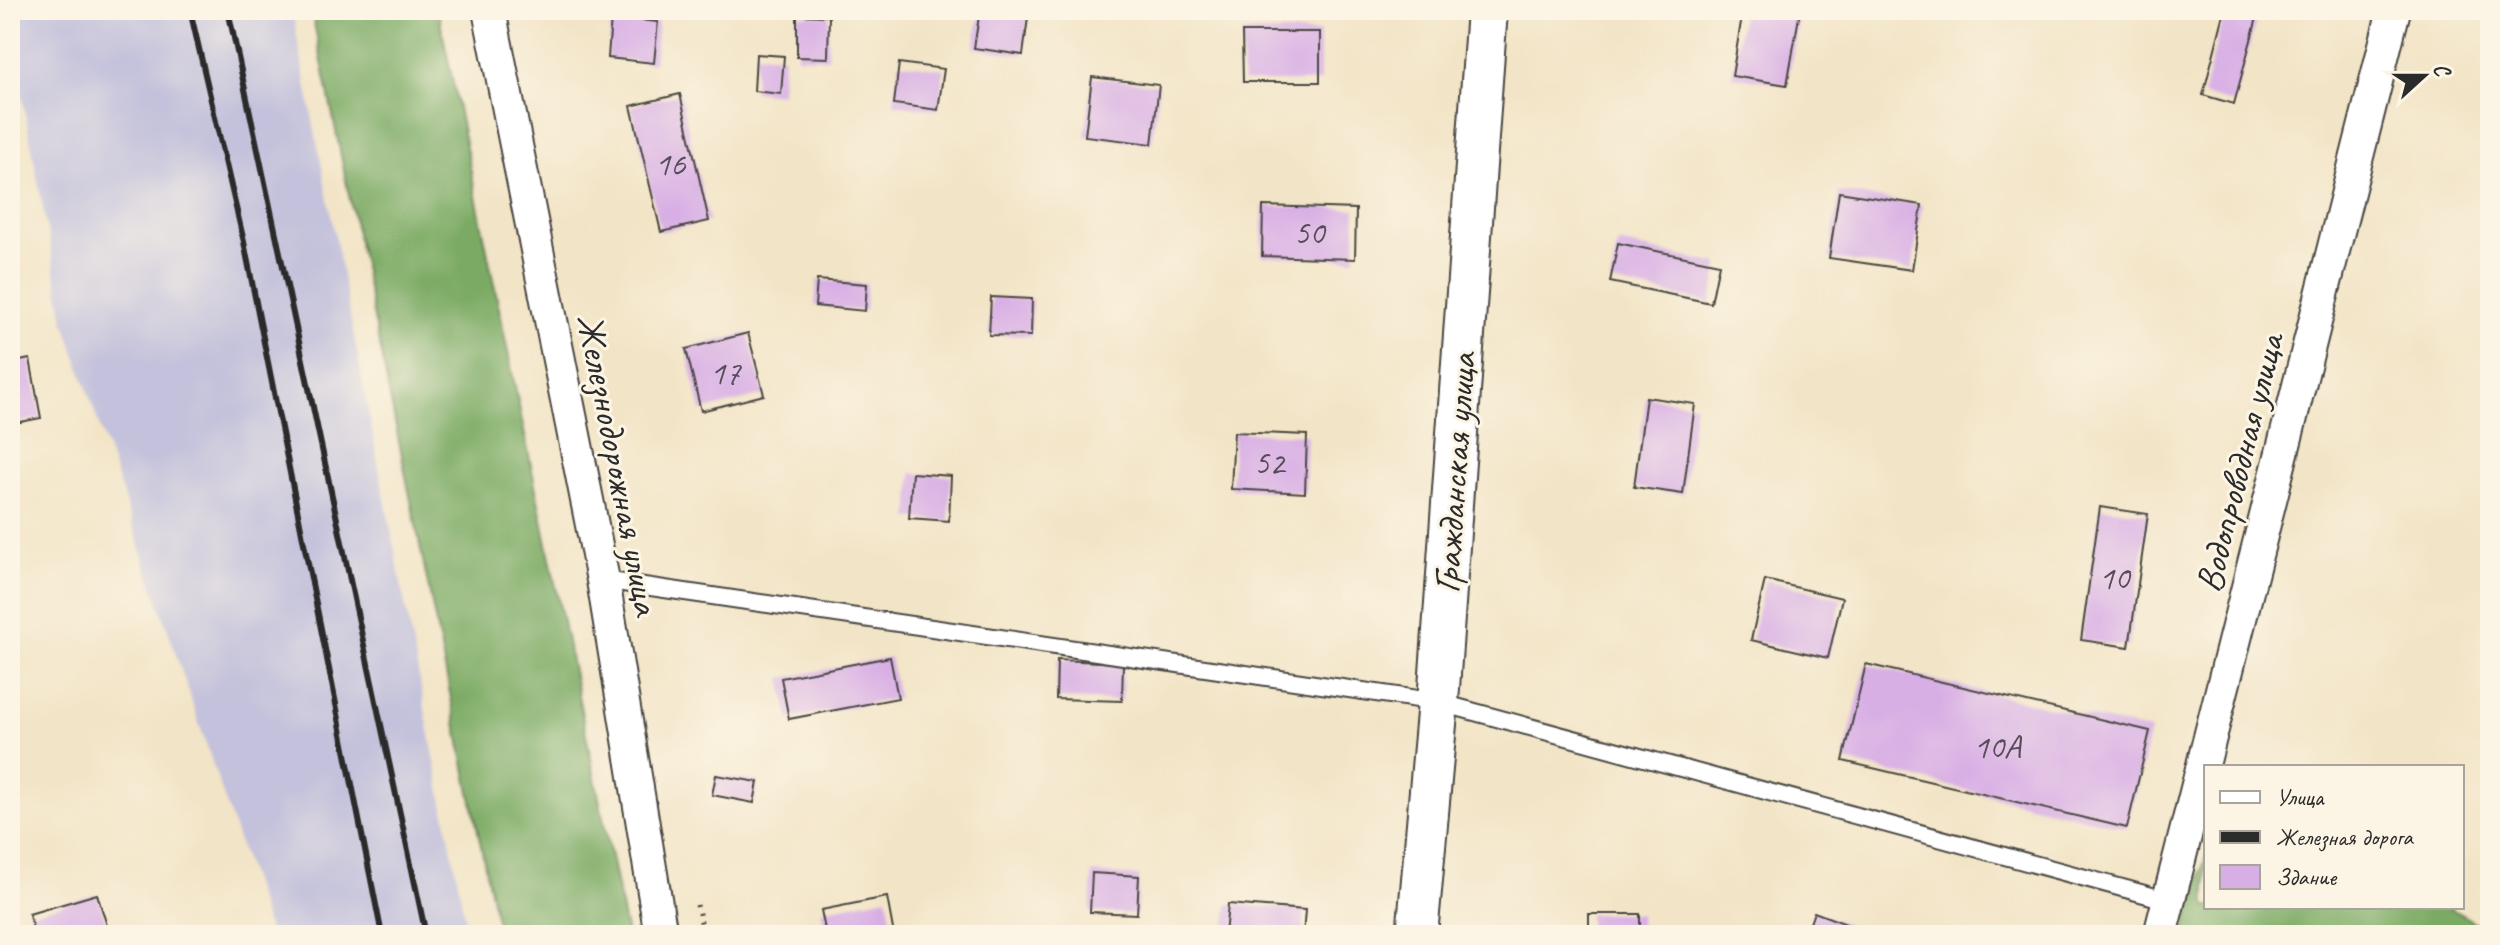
<svg xmlns="http://www.w3.org/2000/svg" width="2500" height="945" viewBox="0 0 2500 945" font-family="Caveat,sans-serif">
  <rect width="100%" height="100%" fill="#fcf5e5"/>
  <filter id="ink" filterUnits="userSpaceOnUse"><feTurbulence type="fractalNoise" baseFrequency=".0125" numOctaves="2"/><feDisplacementMap in="SourceGraphic" scale="16" xChannelSelector="R" yChannelSelector="G"/><feConvolveMatrix kernelMatrix="1 2 1 2 8 2 1 2 1" color-interpolation-filters="sRGB"/></filter>
  <filter id="wash" filterUnits="userSpaceOnUse"><feTurbulence type="fractalNoise" baseFrequency=".006" numOctaves="4" result="noise"/><feDisplacementMap in="SourceGraphic" scale="32" xChannelSelector="R" yChannelSelector="G"/><feGaussianBlur stdDeviation="1.8" result="paint"/><feColorMatrix in="noise" values="0 0 0 0 0 0 0 0 0 0 0 0 0 0 0 0 0 1.4 0 .05"/><feComposite in="paint" operator="in"/></filter>
  <g filter="url(#wash)">
    <rect width="100%" height="100%" fill="#f2e4c6"/>
    <path fill="#c3c1db" d="M10,10H292L468,935H270L64,320L10,32Z"/>
    <path fill="#7aaa63" stroke="#526a47" stroke-width="2" d="M320,10H438L627,935H499L312,13Z
      M2206,856V907H2448L2490,931V935H2183Z"/>
    <g id="blocks">
      <path fill="#d8afe5" d="M980,10H1029L1023,55L974,48Z
        M1296,10H1344L1343,15L1295,13Z
        M1743,10L1800,11L1787,85L1732,76Z
        M2225,10H2259L2234,104L2203,95Z
        M797,15L829,16L828,58L797,57Z
        M611,17L658,22L654,63L608,58Z
        M1242,32H1320V82H1243Z
        M756,54L784,56L781,94L754,91Z
        M899,63L944,69L938,110L894,104Z
        M1092,77L1159,85L1152,144L1085,136Z
        M680,94L709,221L661,232L631,106Z
        M1839,192L1922,205L1912,270L1829,258Z
        M1263,206L1356,209L1355,259L1262,256Z
        M1618,243L1719,264L1711,303L1610,282Z
        M817,280L867,284L865,311L815,306Z
        M991,297L1032,299L1031,336L989,335Z
        M748,333L764,395L701,411L686,349Z
        M30,359L41,418L10,424V363Z
        M1646,397L1695,404L1683,494L1634,487Z
        M1234,432L1307,435L1305,493L1231,489Z
        M912,473L951,476L949,521L909,518Z
        M2100,507L2148,514L2129,647L2081,640Z
        M1765,580L1842,598L1828,658L1751,640Z
        M890,657L898,698L789,719L781,678Z
        M1057,660L1123,663L1122,701L1056,699Z
        M1866,664L2150,731L2127,828L1843,761Z
        M716,775L758,782L754,803L712,795Z
        M1092,873L1139,876L1137,914L1090,912Z
        M97,894L110,935H35L29,914Z
        M887,897L894,935H826L821,910Z
        M1228,904L1305,910L1303,935H1225Z
        M1814,912L1852,926L1849,935H1806Z
        M1589,914H1640V935H1589Z"/>
    </g>
  </g>
  <g filter="url(#ink)">
    <use href="#blocks" fill-opacity="0" stroke="#494742" stroke-width="2"/>
    <g fill="none" stroke-linecap="round" stroke-linejoin="round">
      <g stroke="#494742" stroke-width="20">
        <path id="service" d="M603,580L1438,702L2170,901"/>
      </g>
      <g stroke="#494742" stroke-width="36">
        <path id="minor" d="M489,10L603,580L661,935
          M2160,935L2394,10"/>
      </g>
      <g stroke="#494742" stroke-width="44">
        <path id="tertiary" d="M1417,935L1438,702L1487,10"/>
      </g>
      <path stroke="#494742" stroke-width="5" stroke-dasharray="2 6" stroke-linecap="butt" d="M697,905L704,935"/>
      <use href="#service" stroke="#fff" stroke-width="16"/>
      <use href="#minor" stroke="#fff" stroke-width="32"/>
      <use href="#tertiary" stroke="#fff" stroke-width="40"/>
      <path stroke="#2b2b2b" stroke-width="6" d="M190,10L244,242L382,935
        M228,10L426,935"/>
    </g>
  </g>
  <g text-anchor="middle" stroke-width="6" stroke-linejoin="round" paint-order="stroke">
    <g font-size="34" fill="#564c5a">
      <text x="670" y="175">16</text>
      <text x="1309" y="244">50</text>
      <text x="725" y="384">17</text>
      <text x="1269" y="474">52</text>
      <text x="2114" y="589">10</text>
      <text x="1997" y="758">10А</text>
    </g>
    <g font-size="38" fill="#2b2b2b" stroke="#fcf5e5">
      <text transform="translate(2239 463) rotate(-76)" y="13">Водопроводная улица</text>
      <text transform="translate(619 464) rotate(79)" y="13">Железнодорожная улица</text>
      <text transform="translate(1454 473) rotate(-86)" y="13">Гражданская улица</text>
    </g>
  </g>
  <rect width="2500" height="945" fill="none" stroke="#fcf5e5" stroke-width="40"/>
  <rect x="2204" y="765" width="260" height="144" fill="#fcf5e5" stroke="#a8a49b" stroke-width="2"/>
  <rect x="2220" y="791" width="40" height="12" fill="#ffffff" stroke="#a8a49b" stroke-width="2"/>
  <text x="2276" y="805" font-size="24" fill="#2b2b2b">Улица</text>
  <rect x="2220" y="831" width="40" height="12" fill="#2b2b2b" stroke="#a8a49b" stroke-width="2"/>
  <text x="2276" y="845" font-size="24" fill="#2b2b2b">Железная дорога</text>
  <rect x="2220" y="865" width="40" height="24" fill="#d8afe5" stroke="#a8a49b" stroke-width="2"/>
  <text x="2276" y="885" font-size="24" fill="#2b2b2b">Здание</text>
  <g transform="translate(2424 76) rotate(69)" stroke="#fcf5e5" stroke-width="6" paint-order="stroke">
  <path d="M0-6L14 30L0 20L-14 30Z" fill="#2b2b2b"/>
  <text y="-12" font-size="22" font-weight="bold" text-anchor="middle" fill="#2b2b2b">С</text>
  </g>
</svg>
